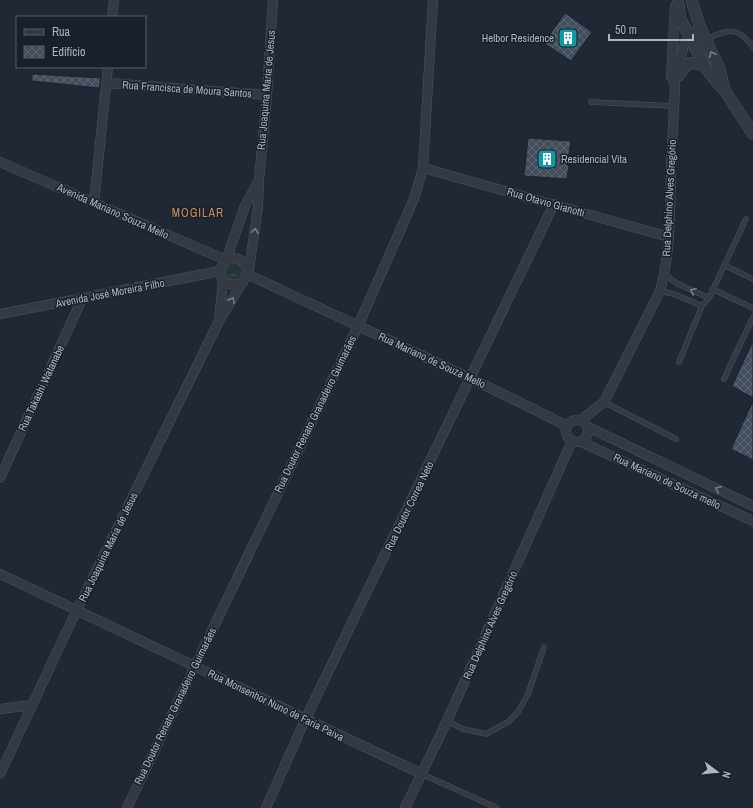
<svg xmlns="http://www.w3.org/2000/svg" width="753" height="808" viewBox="0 0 753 808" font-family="'Archivo Narrow',sans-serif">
  <defs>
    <pattern id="grass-tufts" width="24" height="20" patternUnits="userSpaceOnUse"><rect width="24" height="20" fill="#233537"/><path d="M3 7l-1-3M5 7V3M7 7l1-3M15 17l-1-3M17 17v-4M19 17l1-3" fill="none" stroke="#405052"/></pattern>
    <pattern id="building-cross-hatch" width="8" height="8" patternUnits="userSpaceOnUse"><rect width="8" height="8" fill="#434e5d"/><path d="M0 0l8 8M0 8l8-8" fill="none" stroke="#5b6573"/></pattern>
  </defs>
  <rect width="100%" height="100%" fill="#202835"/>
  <path fill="url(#grass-tufts)" d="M225 272a9 9 0 1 1 18 0a9 9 0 1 1-18 0Z"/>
  <path fill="url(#building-cross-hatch)" stroke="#1a222c" d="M565,13L592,32L571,61L544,43Z
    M32,74L101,78L99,88L32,81Z
    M528,138L571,141L567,165H569L567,179L524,176Z
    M753,341V398L732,386Z
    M753,401V460L731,449Z"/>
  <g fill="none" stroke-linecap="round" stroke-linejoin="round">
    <g stroke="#4d5560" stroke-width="5.5">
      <path id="service" d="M707,39C728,29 738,26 753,47
        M591,102L674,106
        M724,265L753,279
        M664,274L678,284L709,298
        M712,289L753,308
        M660,291L674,294L702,306
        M679,362L702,306L709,298L746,219
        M724,379L753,317
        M604,402L676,439
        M447,721L463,729L486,734L508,722L518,712L528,694L544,647
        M422,774L497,808"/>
    </g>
    <g stroke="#4d5560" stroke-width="10">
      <path id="minor" d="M112,17L114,0
        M679,76C683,50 678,45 700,27
        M107,83L267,95
        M0,162L226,260L245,206L259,180
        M423,168L669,237
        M94,202L108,67
        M249,269L258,207L259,180L267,95L273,0
        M247,274C354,325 462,372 567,426
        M223,280L219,321L245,278L249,269C246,266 244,262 240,260C225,252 212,275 227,283C233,286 238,285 243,282
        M0,314L220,271
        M566 431a11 11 0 1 1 22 0a11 11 0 1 1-22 0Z
        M581,420L604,402L660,291C671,251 670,210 671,170C672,141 674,113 675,84L671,76L675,6
        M588,427L753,506
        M581,442L753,521
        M0,478L82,299
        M0,574L422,774
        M0,709L32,705
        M0,774L71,622L219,321
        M127,808L358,326L414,199L423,168L433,0
        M266,808L305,720L554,204
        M405,808L447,721L572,441"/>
    </g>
    <g stroke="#4d5560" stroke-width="12">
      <path id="tertiary" d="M678,1L680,18L704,65L711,75L725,91L753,134
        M692,2L700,27L719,68L724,88
        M679,75C688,62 689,61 704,65"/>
    </g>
    <use href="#service" stroke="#333a45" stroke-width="4.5"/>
    <use href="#minor" stroke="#333a45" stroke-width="9"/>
    <use href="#tertiary" stroke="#333a45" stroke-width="11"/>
  </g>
  <defs><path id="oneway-chevron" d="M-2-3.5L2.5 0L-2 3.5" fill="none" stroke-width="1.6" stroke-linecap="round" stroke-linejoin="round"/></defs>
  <g stroke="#767e8a">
    <use href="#oneway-chevron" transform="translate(712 54) rotate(-117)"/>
    <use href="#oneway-chevron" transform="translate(255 231) rotate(-82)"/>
    <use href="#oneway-chevron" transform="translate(693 291) rotate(-157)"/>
    <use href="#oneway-chevron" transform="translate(232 300) rotate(-60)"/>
    <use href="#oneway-chevron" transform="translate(718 489) rotate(-155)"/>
  </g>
  <defs>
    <g id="building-square" transform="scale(1)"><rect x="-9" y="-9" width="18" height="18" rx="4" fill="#0f9aa8" stroke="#19202a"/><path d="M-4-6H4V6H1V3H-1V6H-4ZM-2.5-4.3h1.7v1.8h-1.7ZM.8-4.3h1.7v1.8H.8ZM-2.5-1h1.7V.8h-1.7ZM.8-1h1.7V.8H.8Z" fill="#fff"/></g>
  </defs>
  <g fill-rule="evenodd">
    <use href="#building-square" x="568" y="38"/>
    <use href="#building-square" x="547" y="159"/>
  </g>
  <g text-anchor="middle" stroke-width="3" stroke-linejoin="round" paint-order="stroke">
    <g font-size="11" fill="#adb5c2" stroke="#19202a" text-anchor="end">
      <text x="554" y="42">Helbor Residence</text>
      <text x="561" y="163" text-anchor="start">Residencial Vita</text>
    </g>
    <g font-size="11" fill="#adb5c2" stroke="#19202a">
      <text transform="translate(187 89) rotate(4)" y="4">Rua Francisca de Moura Santos</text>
      <text transform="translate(266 90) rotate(-85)" y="4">Rua Joaquina Maria de Jesus</text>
      <text transform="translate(669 198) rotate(-87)" y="4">Rua Delphino Alves Gregório</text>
      <text transform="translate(546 202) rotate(16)" y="4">Rua Otavio Gianotti</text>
      <text transform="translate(113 211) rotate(24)" y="4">Avenida Mariano Souza Mello</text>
      <text transform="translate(110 293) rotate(-11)" y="4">Avenida José Moreira Filho</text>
      <text transform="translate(432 360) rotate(25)" y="4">Rua Mariano de Souza Mello</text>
      <text transform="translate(41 388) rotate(-65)" y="4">Rua Takashi Watanabe</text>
      <text transform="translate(315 414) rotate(-64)" y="4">Rua Doutor Renato Granadeiro Guimarães</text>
      <text transform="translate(667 481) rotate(25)" y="4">Rua Mariano de Souza mello</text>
      <text transform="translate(409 506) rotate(-64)" y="4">Rua Doutor Correa Neto</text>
      <text transform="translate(108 547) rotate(-64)" y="4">Rua Joaquina Maria de Jesus</text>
      <text transform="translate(490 625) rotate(-66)" y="4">Rua Delphino Alves Gregório</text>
      <text transform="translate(276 705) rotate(26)" y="4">Rua Monsenhor Nuno de Faria Paiva</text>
      <text transform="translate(175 706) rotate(-64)" y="4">Rua Doutor Renato Granadeiro Guimarães</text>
    </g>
    <g font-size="12" letter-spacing="1" fill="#ce8e5c" stroke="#19202a">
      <text x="198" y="217">MOGILAR</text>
    </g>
  </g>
  <rect x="16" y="16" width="130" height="52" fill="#19202a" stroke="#545c67"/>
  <rect x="24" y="29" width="20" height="6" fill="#333a45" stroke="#545c67"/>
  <text x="52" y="36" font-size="12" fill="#adb5c2">Rua</text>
  <rect x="24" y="46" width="20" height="12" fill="url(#building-cross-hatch)" stroke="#545c67"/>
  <text x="52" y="56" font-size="12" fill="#adb5c2">Edifício</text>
  <g transform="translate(717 772) rotate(106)" stroke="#19202a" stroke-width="3" paint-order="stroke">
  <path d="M0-3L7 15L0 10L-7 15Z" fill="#adb5c2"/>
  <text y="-6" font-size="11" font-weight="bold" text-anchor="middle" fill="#adb5c2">N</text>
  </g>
  <path d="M609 34v6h84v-6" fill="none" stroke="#adb5c2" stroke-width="2"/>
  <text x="615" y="34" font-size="12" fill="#adb5c2" stroke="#19202a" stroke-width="3" paint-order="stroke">50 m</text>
</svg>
